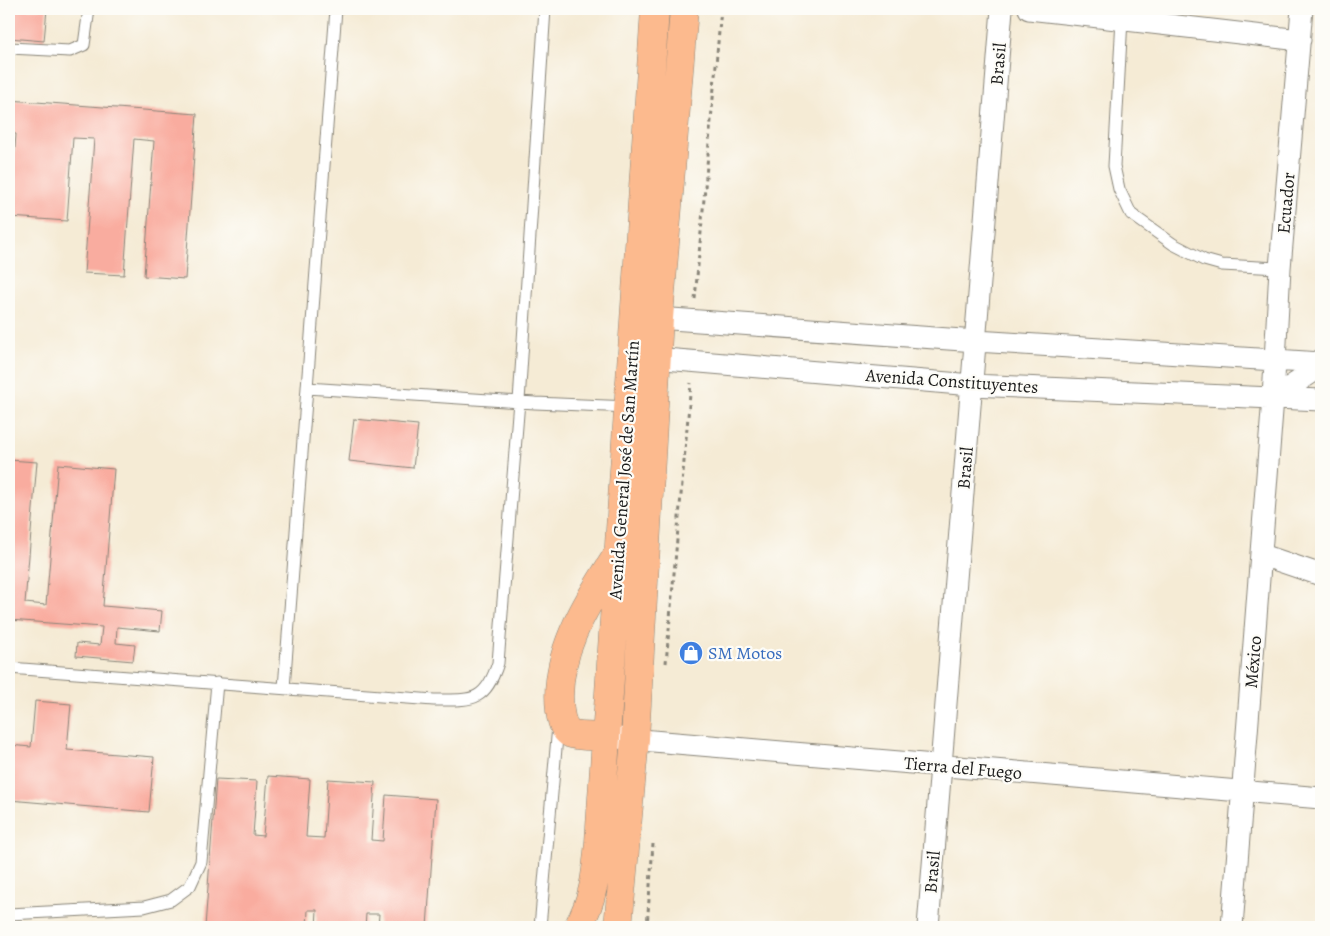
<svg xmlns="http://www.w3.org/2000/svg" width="1330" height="936" viewBox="0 0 1330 936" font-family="Alegreya,serif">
  <rect width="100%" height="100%" fill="#fdfcf7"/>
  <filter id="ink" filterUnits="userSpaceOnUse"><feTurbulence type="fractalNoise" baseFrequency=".02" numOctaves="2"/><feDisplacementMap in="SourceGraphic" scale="10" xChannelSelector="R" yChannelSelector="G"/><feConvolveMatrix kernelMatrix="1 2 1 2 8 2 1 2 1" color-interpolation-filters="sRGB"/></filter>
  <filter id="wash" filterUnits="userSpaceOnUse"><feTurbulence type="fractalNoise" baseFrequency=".0096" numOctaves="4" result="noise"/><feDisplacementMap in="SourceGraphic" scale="20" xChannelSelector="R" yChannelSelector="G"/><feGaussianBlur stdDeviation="1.12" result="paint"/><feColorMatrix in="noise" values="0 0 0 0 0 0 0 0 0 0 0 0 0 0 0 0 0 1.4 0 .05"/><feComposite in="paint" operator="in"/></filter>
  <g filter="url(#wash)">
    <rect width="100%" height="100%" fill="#f5ebd5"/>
    <g id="blocks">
      <path fill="#f9ac9f" d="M9,9H47L44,41L9,38Z
        M9,100L197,114L185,279L144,276L154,141L134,139L124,275L84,273L94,139L73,138L67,221L10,217L16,134L9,133Z
        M354,419L418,425L413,468L349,461Z
        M9,460L37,462L25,603L46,605L58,464L114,469L103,606L162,611L160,631L117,627L116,643L135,645L133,661L76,656L77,643L100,645L102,627L9,620Z
        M35,701L71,704L67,750L154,757L149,812L9,800V745L31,747Z
        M268,776L310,779L306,837L324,838L328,779L375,782L371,840L383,841L386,795L436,799L427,927H378L379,914H366L365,927H316L317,910H308L307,927H205L216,779L257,781L253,835L263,836Z"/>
    </g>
  </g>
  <g filter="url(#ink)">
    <use href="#blocks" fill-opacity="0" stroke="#888478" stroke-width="1"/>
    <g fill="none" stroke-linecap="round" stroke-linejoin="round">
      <g stroke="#888478" stroke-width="13">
        <path id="service" d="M1122,19L1114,166L1119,189L1131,214L1173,244L1204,260L1222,265L1280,268
          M9,48L70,51L84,45L89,9
          M307,388L535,403L630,407
          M9,668L434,700C472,700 485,703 498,663L519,401L545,9
          M284,688L336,9
          M9,914L144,907L171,900L190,886L201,862L217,683
          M540,927L558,726"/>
      </g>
      <g stroke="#888478" stroke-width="23">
        <path id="minor" d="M1029,9L1300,40
          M644,317L976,341L1321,363
          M641,357L972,385L1321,400
          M1273,398L1311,373L1321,360
          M1262,555L1321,575
          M606,737L1321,798
          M928,927L1002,9
          M1232,927L1273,398L1280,268L1302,9"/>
      </g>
      <g stroke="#888478" stroke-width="29">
        <path id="trunk" d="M606,737C597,736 579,737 571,734C564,731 561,719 560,711C553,654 587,603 616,557
          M578,927C594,899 596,873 599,842L655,9
          M618,927L635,739L659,318L684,9"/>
      </g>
      <path stroke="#888478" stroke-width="3" stroke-dasharray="4 4" stroke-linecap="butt" d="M695,299L721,9
        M666,663L691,383
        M647,927L653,844"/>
      <use href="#service" stroke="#fff" stroke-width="11"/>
      <use href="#minor" stroke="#fff" stroke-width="21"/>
      <use href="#trunk" stroke="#fcba8e" stroke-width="28"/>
    </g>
  </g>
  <defs>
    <g id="shop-disc" transform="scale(1.25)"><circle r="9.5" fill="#3f7fe0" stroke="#fdfcf7"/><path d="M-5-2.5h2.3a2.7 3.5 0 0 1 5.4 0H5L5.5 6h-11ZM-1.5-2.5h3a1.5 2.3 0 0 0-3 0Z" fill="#fff"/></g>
  </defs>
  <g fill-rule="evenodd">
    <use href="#shop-disc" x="691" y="653"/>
  </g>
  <g text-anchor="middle" stroke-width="4.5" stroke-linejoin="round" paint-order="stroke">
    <g font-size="18" fill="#1c1c1c" stroke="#fdfcf7">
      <text transform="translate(998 64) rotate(-85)" y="6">Brasil</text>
      <text transform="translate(1286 203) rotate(-85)" y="6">Ecuador</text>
      <text transform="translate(952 381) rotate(4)" y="6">Avenida Constituyentes</text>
      <text transform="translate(965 468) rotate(-85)" y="6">Brasil</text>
      <text transform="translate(624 470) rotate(-86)" y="6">Avenida General José de San Martín</text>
      <text transform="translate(1253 662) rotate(-85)" y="6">México</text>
      <text transform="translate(963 768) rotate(5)" y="6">Tierra del Fuego</text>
      <text transform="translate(932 872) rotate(-85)" y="6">Brasil</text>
    </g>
    <g font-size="18" fill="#366cbe" stroke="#fdfcf7" text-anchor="start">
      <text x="708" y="659">SM Motos</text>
    </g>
  </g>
  <rect width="1330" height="936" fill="none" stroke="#fdfcf7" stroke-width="30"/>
</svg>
